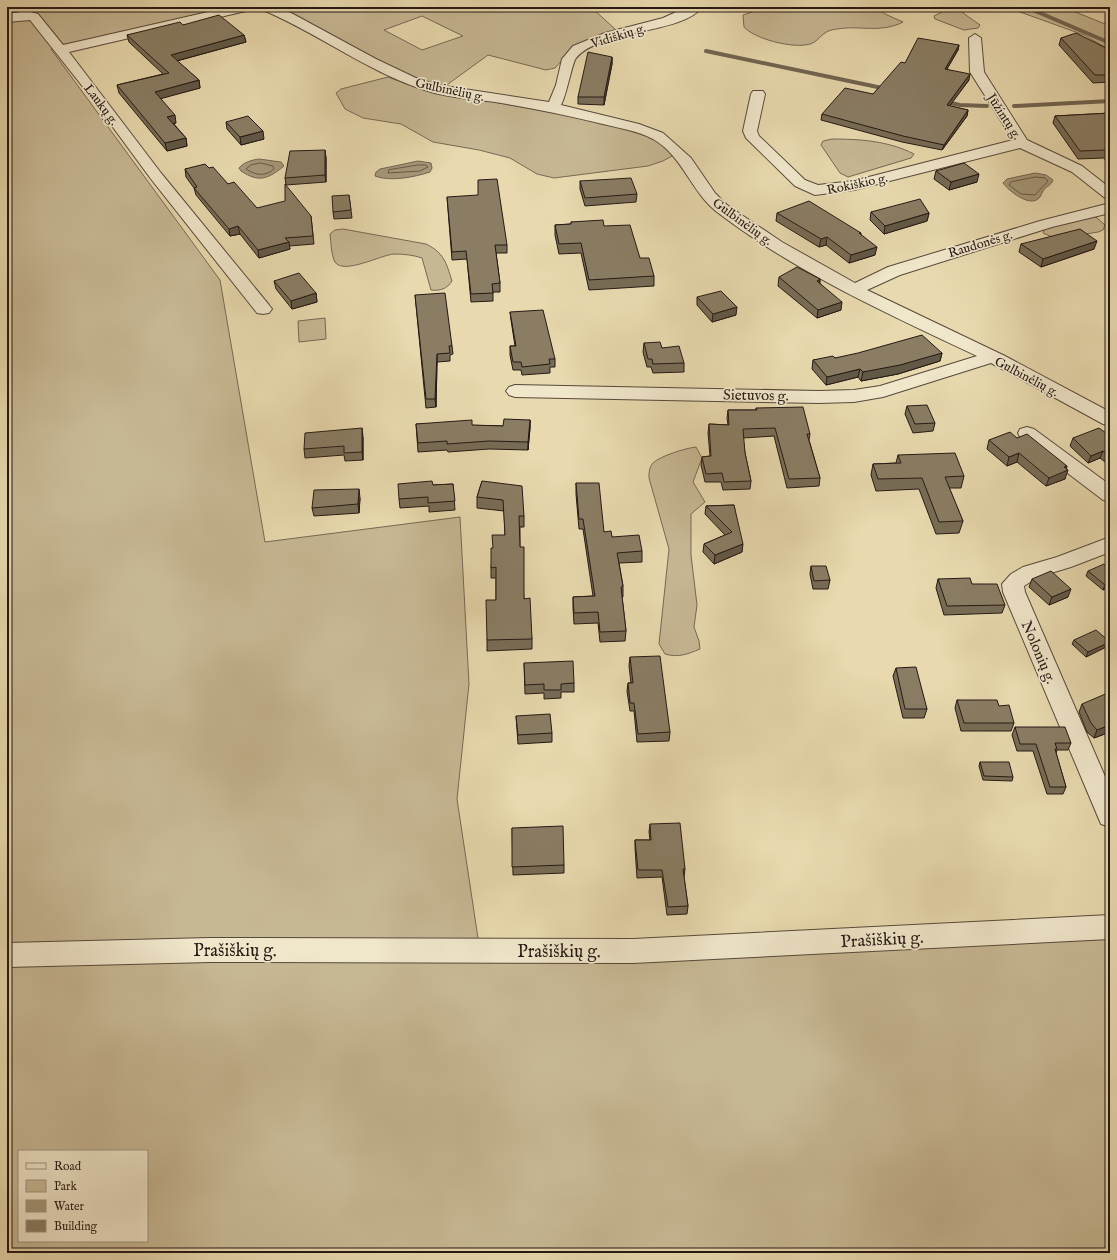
<svg xmlns="http://www.w3.org/2000/svg" width="1117" height="1260" viewBox="0 0 1117 1260" font-family="'IM FELL English',serif">
  <rect width="100%" height="100%" fill="#e8d9ae"/>
  <filter id="stains"><feTurbulence type="fractalNoise" baseFrequency=".005" numOctaves="4"/><feColorMatrix values="0 0 0 0 .2 0 0 0 0 .09 0 0 0 0 .02 0 0 0 .5 -.17"/></filter>
  <radialGradient id="worn" r=".72"><stop offset=".6" stop-color="#630" stop-opacity="0"/><stop offset="1" stop-color="#630" stop-opacity=".3"/></radialGradient>
  <path fill="#c7b894" stroke="#766854" fill-rule="evenodd" d="M7,7H229L51,49L220,280L265,542L460,517L469,684L457,799L481,958L630,960L1110,939V1253H7ZM19,1151H147V1241H19Z
    M276,7H591L616,30L575,46L555,68L546,70L488,55L444,87C383,72 333,31 276,7ZM422,16L463,36L422,50L384,30Z
    M767,7H877L885,14L903,22C884,32 865,27 845,28C839,29 830,29 825,33C819,37 817,42 810,44C793,49 755,39 744,27L743,15Z
    M953,7H963L961,8L963,13L980,25L978,28L964,30L935,19L934,16Z
    M1006,7H1063L1110,26V50L1084,35Z
    M388,77L421,89L578,117L643,132L659,141L674,155L663,161L648,166L554,178L537,174L510,158L479,150L433,142L401,124L363,118L345,109L336,93L341,89Z
    M832,139C860,139 889,141 914,154L911,158L848,177L840,173L821,145L823,141Z
    M1089,216L1096,217L1105,225L1103,230L1098,232L1057,239L1043,233L1044,230L1049,227Z
    M343,229L426,244C444,253 446,262 452,281C447,289 440,291 431,290L422,258C413,255 404,254 394,254C381,255 343,275 335,262C331,255 331,241 330,234L335,230Z
    M325,318L326,339L299,342L298,321Z
    M696,447L702,458L693,482L705,502L691,514V555L697,605L694,627L699,641L700,649C688,654 678,658 665,654L659,644L669,549L649,478C649,472 649,468 653,463C660,456 686,448 696,447Z"/>
  <path fill="#a6987a" stroke="#726551" d="M259,159L281,162L284,166C268,179 259,183 241,171L239,168C244,162 252,160 259,159Z
    M418,161L431,163L432,168L430,172C415,177 390,182 375,176L376,172L380,169Z
    M1035,173L1046,175L1053,180C1051,186 1046,186 1043,191C1042,193 1041,195 1040,197C1031,209 1009,191 1003,183L1007,179Z"/>
  <g fill="none" stroke-linecap="round" stroke-linejoin="round">
    <path stroke="#665847" stroke-width="1" d="M261,163L273,166L274,169C265,177 255,175 246,169L251,165Z
      M418,165H426L428,167L420,171L388,173L389,170Z
      M1036,177L1045,178L1048,181L1035,195L1021,194L1009,185L1011,182Z"/>
    <path stroke="#726551" stroke-width="4" d="M1026,7L1110,43
      M706,51L887,89
      M945,102L960,105L987,106
      M1014,106L1110,101"/>
    <g stroke="#56493a" stroke-width="2">
      <path id="minor" d="M230,7H252L246,11L69,52L161,173L269,305L272,309L269,313L263,314L257,313L151,179L87,92L30,20L7,22V14L27,11L38,14L63,45Z
        M261,7H278L293,14L376,59L418,79L438,85L549,102L556,85L562,59L573,46L605,33L663,18L687,7H702C683,34 600,29 576,58C572,63 567,94 561,105L639,124L663,133L691,158L715,193L727,205L782,242L855,283L888,267L1040,221L1110,203V213L1052,227L900,275L867,290L1005,356L1110,412V426L1103,424L991,363L883,397L854,402L819,403L515,397L509,395L506,391L509,387L515,385L819,391L854,390L880,386L977,356C888,314 795,272 717,212C691,192 683,156 653,139C638,131 619,128 603,124C567,115 531,108 495,102C474,99 451,98 431,92C370,74 320,34 263,10Z
        M975,34L981,38L984,72L1027,140L1082,166L1110,188V200L1105,198L1072,172L1020,148L854,190L815,195L795,186L746,138L743,131L751,94L753,91H763L765,94L757,131L759,136L805,180L818,185L853,181L1013,140L970,72L969,38Z
        M1027,427L1034,429L1110,485V501L1103,500L1020,437L1018,433L1020,429Z
        M1110,537V552L1071,567L1038,577L1024,586L1025,592L1110,788V827L1101,824L1098,817L1003,592L1002,584L1011,574L1023,567L1057,557Z
        M1110,915V939L633,963L210,962L7,967V943L210,938L633,939Z"/>
    </g>
    <use href="#minor" fill="#f0e6ca" fill-rule="evenodd"/>
  </g>
  <path fill="#776c56" stroke="#251914" d="M183,25L244,35L246,42L177,61L199,80L200,88L160,98L176,123H173L186,138L187,146L167,151L119,93L117,85L163,74L129,42L127,35Z
    M1061,38L1110,50V82L1093,83L1059,45Z
    M959,45L958,50L947,69L969,80L949,106L968,110L967,116L942,150L902,142L821,120L822,114L873,94L905,63Z
    M612,57V64L604,105L578,104V97Z
    M1110,113V166L1104,158L1078,159L1053,123L1055,116Z
    M226,122L264,139L241,145L227,129Z
    M326,157V182L286,185L285,178Z
    M209,168L257,208L311,216L314,244L289,246L290,249L259,258L240,234L230,236L196,195L194,188L186,177L185,169Z
    M936,171L977,182L949,190L934,179Z
    M580,181L637,194L636,202L585,206L580,189Z
    M349,195L352,218L334,219L333,212Z
    M447,197L507,245V253H496L500,283V292H493V301L471,302L467,259L452,260Z
    M871,212L929,213L927,221L884,234L870,220Z
    M777,213L861,233V235L875,255L849,263L826,245L819,247L776,221Z
    M571,222L604,226L640,258L654,276V286L589,290L581,253L559,254L555,235V225L571,224Z
    M1021,244L1094,249L1041,267L1019,252Z
    M779,277L820,279V283L841,310L817,318L778,286Z
    M274,281L316,293L317,302L292,309L276,289Z
    M415,295L452,346L453,354L450,355V361L437,362L436,407L426,408Z
    M697,297L736,315L712,322L697,305Z
    M510,312L555,359V367H550V373L522,375L521,370H513L510,355V346H515L511,320Z
    M644,343L662,348L684,363V372L653,373L651,367H647L643,352Z
    M942,353L940,361L898,374L861,381L858,377L826,385L812,369L813,360L835,358Z
    M907,406L935,423L933,431L913,433L905,414Z
    M756,408L810,434L809,440L820,478L819,486L787,488L774,436L743,438L745,453L751,481L750,489L723,490L721,482H705L701,465L702,457L710,456L708,433L709,424L728,425L727,418L728,410H756Z
    M530,420V428L528,450L489,449L448,452L447,450L418,452L416,424L503,426Z
    M1110,436V466L1100,458L1088,463L1070,446L1073,438Z
    M363,437V460L345,461L344,455L305,458L304,449Z
    M1017,438L1067,466L1065,479L1046,486L1017,462L1007,466L987,449L989,440Z
    M898,455L964,476L961,488H949L963,521L959,533L936,534L919,489L876,491L871,475L873,464L896,463Z
    M482,481L524,516V527H520V547L524,599L532,639V649L487,651V640L496,600V578H491V568L493,548L505,535L504,511L477,508V497Z
    M576,483L604,532L612,537L642,551V562L619,563L623,586V597H622L626,631L625,641L600,642L598,623L574,624L573,608V597L593,596L583,529H579L576,494Z
    M453,484L455,510L429,512V506L400,508L399,499L433,485Z
    M360,498L359,513L314,516L312,508Z
    M734,505L742,552L714,564L703,552L704,544L725,535L705,514L706,506Z
    M811,566L830,580L828,589H813L810,574Z
    M1088,571L1110,586L1103,590L1086,576Z
    M938,579L972,584L1005,605L1002,613L944,615L936,588Z
    M1032,579L1068,597L1049,605L1029,587Z
    M1074,640L1108,646L1086,657L1072,644Z
    M630,657L670,732L669,741L637,742L634,711H630L627,691L628,683H631L629,666Z
    M524,663L574,683V692H561V698L544,699V693L525,694Z
    M896,668L927,709L924,718H903L893,676Z
    M957,700L999,706L1014,723L1011,731H961L955,708Z
    M1082,704L1110,732L1094,738L1087,732L1079,712Z
    M516,716L552,733V742L518,744Z
    M1015,727L1071,743L1068,750H1057L1056,753L1066,787L1063,794H1047L1033,751H1017L1012,735Z
    M980,762L1013,777L1012,781L983,780L979,766Z
    M1110,770V784L1107,777Z
    M650,824L685,869L684,877L688,906L687,914L667,915L662,877L637,878L635,848V840H650L649,832Z
    M512,828L564,865V873L513,875Z"/>
  <path fill="#615846" stroke="#251914" d="M244,35L246,42L172,62L171,55Z
    M959,45L958,50L944,74L945,69Z
    M612,57V64L604,105V97Z
    M970,74L969,80L946,111L947,105Z
    M199,80L200,88L156,100L155,92Z
    M968,110L967,116L942,150L944,145Z
    M175,115L176,123L169,124L167,117Z
    M263,131L264,139L241,145L240,137Z
    M186,138L187,146L167,151L165,143Z
    M325,150L326,157V182L325,175Z
    M979,174L977,182L949,190L951,182Z
    M929,213L927,221L884,234L885,226Z
    M238,226L240,234L230,236L229,229Z
    M827,237L826,245L819,247L821,239Z
    M1097,241L1094,249L1041,267L1043,259Z
    M289,242L290,249L259,258L258,250Z
    M877,247L875,255L849,263L851,255Z
    M820,279L819,287L817,281Z
    M316,293L317,302L292,309L291,301Z
    M842,302L841,310L817,318L818,310Z
    M737,307L736,315L712,322L713,314Z
    M942,353L940,361L898,374L861,381L863,372Z
    M437,354V362L436,407L435,399Z
    M860,369L858,377L826,385L827,377Z
    M530,420V428L528,450V442Z
    M362,428L363,437V460L362,452Z
    M1103,451L1100,458L1088,463L1091,456Z
    M1019,453L1017,462L1007,466L1009,457Z
    M1067,466L1065,471L1068,470L1065,479L1046,486L1049,478L1064,467Z
    M359,489L360,498L359,513L358,504Z
    M743,544L742,552L714,564L715,555Z
    M1110,583V586L1103,590L1105,585Z
    M1071,589L1068,597L1049,605L1052,597Z
    M1110,642L1108,646L1086,657L1088,652Z
    M1110,725V732L1094,738L1097,730Z"/>
  <path fill="#8a7d64" stroke="#251914" d="M219,15L244,35L171,55L199,80L155,92L175,115L167,117L186,138L165,143L117,85L169,73L127,35L180,22L183,25Z
    M1076,33L1110,50V75H1095L1061,38Z
    M918,38L959,45L945,69L970,74L947,105L968,110L944,145L903,136L822,114L845,88L873,94L901,62L905,63Z
    M588,52L612,57L604,97H578Z
    M1110,113V155L1106,150L1080,151L1055,116Z
    M248,116L263,131L240,137L226,122Z
    M325,150V175L285,178L290,151Z
    M964,163L979,174L951,182L936,171Z
    M205,164L209,168L213,167L228,184L234,182L257,208L285,201V184L311,216L313,236L285,238L289,242L258,250L238,226L229,229L194,188L197,187L185,169Z
    M631,178L637,194L585,198L580,181Z
    M497,179L507,245H495L500,283L492,284L493,293L471,294L466,251L452,252L447,197L478,195V180Z
    M349,195L351,210L333,212L332,196Z
    M920,199L929,213L885,226L871,212Z
    M809,201L861,233H859L877,247L851,255L827,237L821,239L777,213Z
    M603,220L604,226L630,225L640,258H649L654,276L589,280L581,243L559,244L555,225L571,224V222Z
    M1080,229L1097,241L1043,259L1021,244Z
    M797,267L820,279L817,281L842,302L818,310L779,277Z
    M299,273L316,293L291,301L274,281Z
    M721,291L737,307L713,314L697,297Z
    M445,293L452,346H449L450,353L437,354L435,399H426L415,295Z
    M543,310L555,359H549L550,364L522,367L521,362H513L510,346H516L510,312Z
    M922,335L942,353L900,365L863,372L860,369L827,377L813,360L833,356L835,358L858,353Z
    M660,342L662,348L679,346L684,363L653,364L652,359H648L644,343Z
    M927,405L935,423L915,424L907,406Z
    M803,407L810,434H807L820,478L789,479L775,428L743,429L745,453L751,481L724,482L722,473L706,474L702,457L711,456L709,424L729,425L728,410H757L756,408Z
    M504,419L530,420L528,442L489,441L447,444V441L418,443L416,424L472,420V425L503,426Z
    M362,428V452L344,453V446L304,449L305,433Z
    M1099,428L1110,436V457L1103,451L1091,456L1073,438Z
    M1010,432L1017,438L1027,434L1067,466L1064,467L1068,470L1049,478L1019,453L1009,457L989,440Z
    M955,453L964,476L945,477L963,521L939,522L922,478L878,479L873,464L901,463L898,455Z
    M432,481L433,485L453,484L455,501L428,503V497L399,499L398,484Z
    M482,481L522,486L524,516H519L520,547H524V599L530,598L532,639L487,640L486,600H496V567L491,568V548H493L492,535H505L503,500L477,497Z
    M576,483H599L604,532L611,531L612,537L639,535L642,551L617,553L623,586L621,587L626,631L600,632L598,612L574,613L573,597L595,596L583,519H579Z
    M359,489L358,504L312,508L314,490Z
    M734,505L743,544L715,555L704,544L732,532L706,506Z
    M1104,564L1110,569V583L1105,585L1088,571Z
    M811,566H826L830,580L814,581Z
    M1051,571L1071,589L1052,597L1032,579Z
    M970,578L972,584H997L1005,605L947,606L938,579Z
    M1096,630L1110,642L1088,652L1074,640Z
    M660,656L670,732L638,734L634,703H630L628,683H633L630,657Z
    M573,661L574,683L561,684V690H544V684L525,685L524,663Z
    M916,667L927,709H905L896,668Z
    M1110,692V725L1097,730L1091,723L1082,704Z
    M957,700H997L999,706L1009,705L1014,723H964Z
    M550,714L552,733L518,735L516,716Z
    M1015,727H1065L1071,743H1055L1057,749H1055L1066,787H1050L1036,744H1020Z
    M980,762H1009L1013,777L984,776Z
    M680,823L685,869H683L688,906L668,907L662,870H638L635,840H651L650,824Z
    M563,826L564,865L512,867V828Z"/>
  <g text-anchor="middle" stroke-width="3.5" stroke-linejoin="round" paint-order="stroke">
    <g font-size="13" fill="#251914" stroke="#f0e6ca">
      <text transform="translate(618 35) rotate(-17)" y="5">Vidiškių g.</text>
      <text transform="translate(450 89) rotate(12)" y="5">Gulbinėlių g.</text>
      <text transform="translate(102 104) rotate(53)" y="5">Laukų g.</text>
      <text transform="translate(1005 116) rotate(57)" y="5">Jūžintų g.</text>
      <text transform="translate(857 183) rotate(-12)" y="5">Rokiškio g.</text>
      <text transform="translate(743 221) rotate(36)" y="5">Gulbinėlių g.</text>
      <text transform="translate(980 243) rotate(-17)" y="5">Raudonės g.</text>
      <text transform="translate(1027 376) rotate(28)" y="5">Gulbinėlių g.</text>
    </g>
    <g font-size="15" fill="#251914" stroke="#f0e6ca">
      <text transform="translate(756 395) rotate(1)" y="5">Sietuvos g.</text>
      <text transform="translate(1039 652) rotate(67)" y="5">Nolonių g.</text>
    </g>
    <g font-size="18" fill="#251914" stroke="#f0e6ca">
      <text transform="translate(882 939) rotate(-3)" y="6">Prašiškių g.</text>
      <text x="235" y="956">Prašiškių g.</text>
      <text x="559" y="957">Prašiškių g.</text>
    </g>
  </g>
  <rect width="1117" height="1260" fill="none" stroke="#e8d9ae" stroke-width="24"/>
  <rect x="8" y="8" width="1101" height="1244" fill="none" stroke="#251914" stroke-width="2"/>
  <rect x="12" y="12" width="1093" height="1236" fill="none" stroke="#251914"/>
  <rect x="18" y="1150" width="130" height="92" fill="#f0e6ca" stroke="#9f9481"/>
  <rect x="26" y="1163" width="20" height="6" fill="#f0e6ca" stroke="#9f9481"/>
  <text x="54" y="1170" font-size="12" fill="#251914">Road</text>
  <rect x="26" y="1180" width="20" height="12" fill="#c7b894" stroke="#9f9481"/>
  <text x="54" y="1190" font-size="12" fill="#251914">Park</text>
  <rect x="26" y="1200" width="20" height="12" fill="#a6987a" stroke="#9f9481"/>
  <text x="54" y="1210" font-size="12" fill="#251914">Water</text>
  <rect x="26" y="1220" width="20" height="12" fill="#8a7d64" stroke="#9f9481"/>
  <text x="54" y="1230" font-size="12" fill="#251914">Building</text>
  <rect width="100%" height="100%" filter="url(#stains)"/>
  <rect width="100%" height="100%" fill="url(#worn)"/>
</svg>
